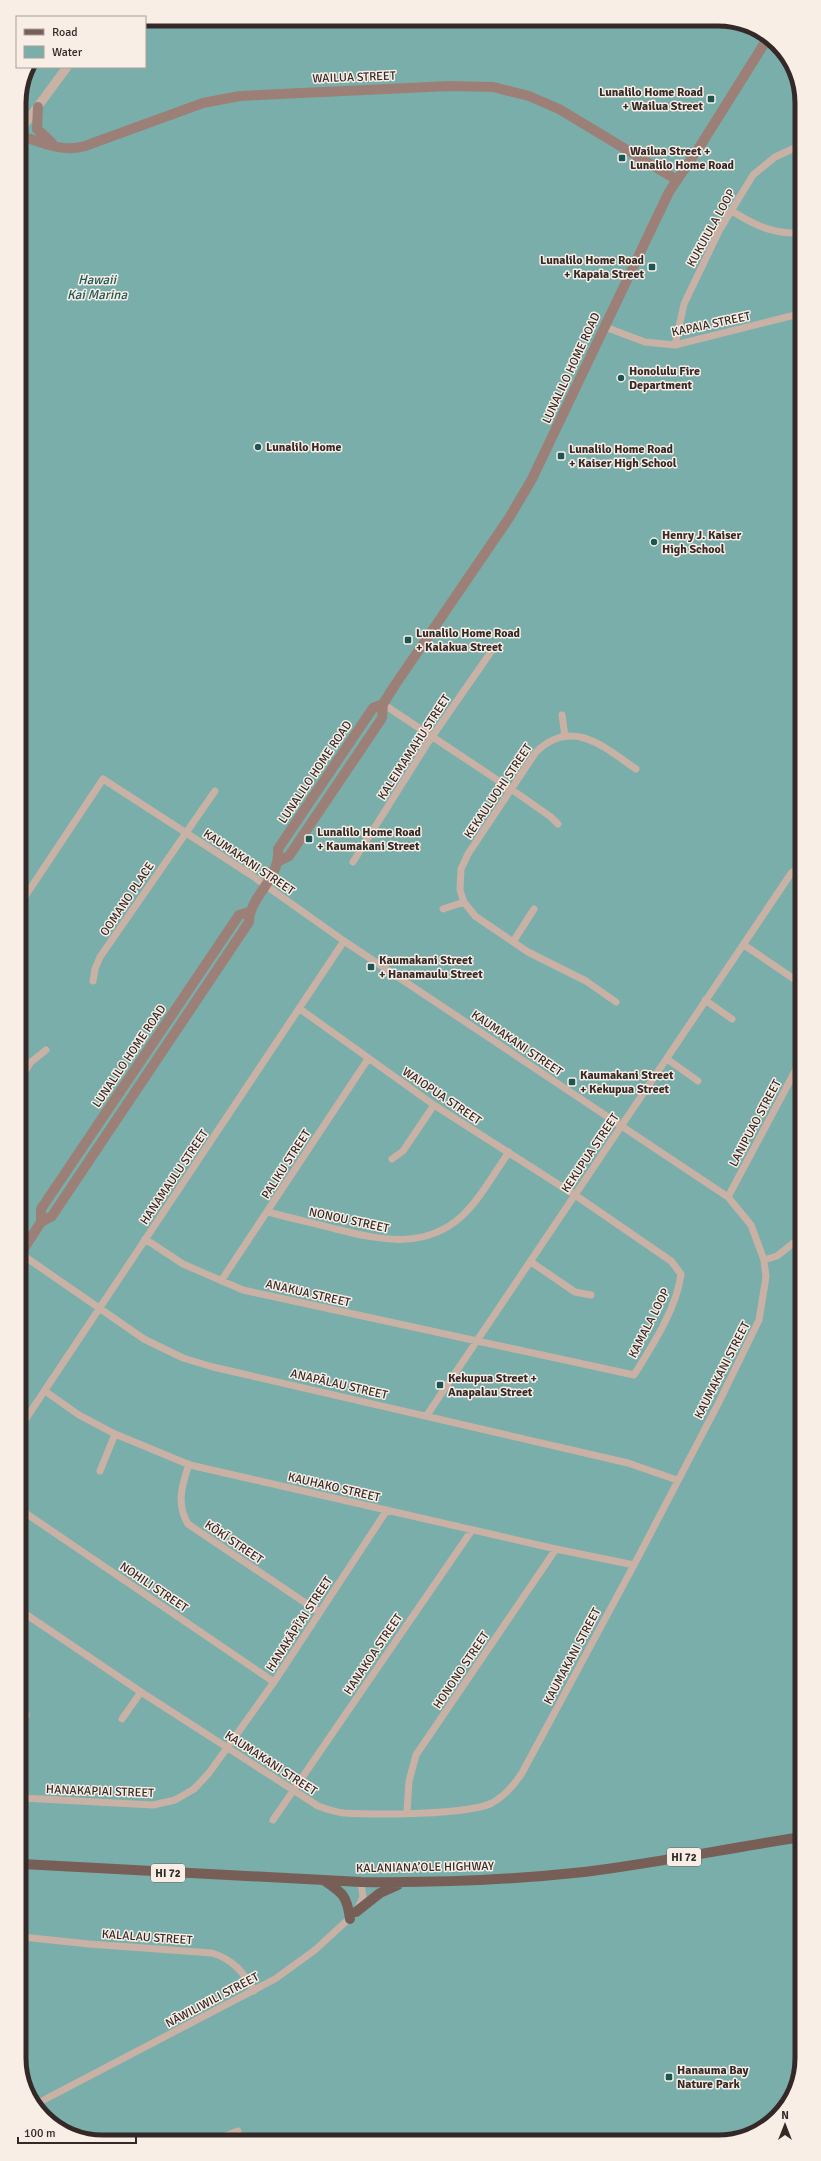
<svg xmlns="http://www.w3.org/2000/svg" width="821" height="2161" viewBox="0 0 821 2161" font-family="Signika,sans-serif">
  <rect width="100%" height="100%" fill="#f1e3d9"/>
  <path fill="#79aeaa" d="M145,19H724L769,36L799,81L802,2058L785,2109L740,2139L97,2142L52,2125L22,2080L19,98L28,67H145Z"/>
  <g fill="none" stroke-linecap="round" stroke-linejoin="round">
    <path stroke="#c9b2a5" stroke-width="7" d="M732,211C754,225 773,234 799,233
      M605,327L645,342L675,345L799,314
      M675,345L684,304L719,231L753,175L775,157L799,146
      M383,704L511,789L551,817L558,824
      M562,715L565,736
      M353,862L427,744L495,646
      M20,904L103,779L251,875L344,941L728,1197L751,1225L764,1260L766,1277L759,1320L718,1404L634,1565L522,1773C514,1785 505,1796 492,1803C468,1815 374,1815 344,1813C335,1812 326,1809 318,1806L141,1692L21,1611
      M443,909L464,902
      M513,942L534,909
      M744,945L800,983
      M93,981L95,969L100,957L215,791
      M705,1000L732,1019
      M616,1002L586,981L528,952L475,916L464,902L460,890L461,869L468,854L536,752C572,717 604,747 636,769
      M667,1059L698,1081
      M21,1077L31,1062L46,1050
      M392,1159L403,1151L434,1105
      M728,1197L801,1060
      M268,1212C290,1218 313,1223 336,1229C380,1240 425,1250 462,1216C481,1198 494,1173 509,1152
      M145,1239L183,1264L243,1290L634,1375C652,1346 677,1308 681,1274L671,1261L575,1195L434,1105L300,1009
      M21,1254L144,1339L183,1358L213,1367L628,1463L677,1480
      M764,1260L777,1256L801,1237
      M531,1262L575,1292L591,1295
      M221,1281L368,1059
      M45,1391L79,1415L115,1434L190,1465L556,1549L634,1565
      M427,1415L792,872L800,876
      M21,1426L344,941
      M189,1464C182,1485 176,1504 188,1524L319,1612
      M100,1471L115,1434
      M21,1510L274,1682
      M21,1714L26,1715
      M122,1719L141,1692
      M22,1798L153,1805L175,1800L194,1789L209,1773L274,1682L387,1510
      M407,1812L409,1781L416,1755L556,1549
      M273,1820L472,1530
      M358,1908L363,1897L361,1882
      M22,1937L89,1944L212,1953C232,1959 244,1972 254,1991
      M38,2103L275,1979L315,1950L352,1916
      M213,2141L238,2131"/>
    <path stroke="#c9b2a5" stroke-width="9" d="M19,132L67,67"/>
    <path stroke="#9c8077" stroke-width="10" d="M38,107L37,129L52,143
      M19,135C40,142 63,153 85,146L203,103L240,96L450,86L493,87L529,96L559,109L677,180
      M279,861L289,856L382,718L383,704L395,685L509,518L532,479L669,192L702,143L769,36
      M41,1222V1209L239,915L249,912
      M21,1253L41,1222L52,1216L249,922C249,896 281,879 278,849L373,708L383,704"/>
    <path stroke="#775f58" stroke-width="10" d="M22,1864L361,1882C435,1883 510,1880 584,1872C657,1863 729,1848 802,1837
      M325,1881C343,1893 347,1896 350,1919
      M356,1912L380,1893L398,1885"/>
  </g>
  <g fill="#1d5553" stroke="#f9eee5" stroke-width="1.5">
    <rect x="707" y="95" width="8" height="8" rx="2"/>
    <rect x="618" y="154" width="8" height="8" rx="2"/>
    <rect x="648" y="263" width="8" height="8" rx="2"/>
    <circle cx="621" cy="378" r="4"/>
    <circle cx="258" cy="447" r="4"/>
    <rect x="557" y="452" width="8" height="8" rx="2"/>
    <circle cx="654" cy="542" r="4"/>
    <rect x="404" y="636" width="8" height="8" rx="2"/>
    <rect x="305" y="835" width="8" height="8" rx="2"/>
    <rect x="367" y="963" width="8" height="8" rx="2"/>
    <rect x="568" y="1078" width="8" height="8" rx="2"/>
    <rect x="436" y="1381" width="8" height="8" rx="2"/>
    <rect x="665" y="2073" width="8" height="8" rx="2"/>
  </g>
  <g text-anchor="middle" stroke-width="3" stroke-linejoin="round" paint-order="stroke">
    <g fill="#f9eee5" stroke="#706460" stroke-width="1">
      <rect x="667" y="1848" width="34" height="18" rx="3"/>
      <rect x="151" y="1864" width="34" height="18" rx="3"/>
    </g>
    <g font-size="11" font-weight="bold" fill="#352927">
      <text x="684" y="1861">HI 72</text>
      <text x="168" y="1877">HI 72</text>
    </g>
    <g font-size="12" fill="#352927" stroke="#f9eee5">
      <text transform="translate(354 77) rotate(-2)" y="4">WAILUA STREET</text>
      <text transform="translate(711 228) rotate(-61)" y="4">KUKUIULA LOOP</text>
      <text transform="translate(711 324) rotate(-12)" y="4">KAPAIA STREET</text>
      <text transform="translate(571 368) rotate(-65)" y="4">LUNALILO HOME ROAD</text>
      <text transform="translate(414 747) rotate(-57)" y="4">KALEIMAMAHU STREET</text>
      <text transform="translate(315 772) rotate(-56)" y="4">LUNALILO HOME ROAD</text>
      <text transform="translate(498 791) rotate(-56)" y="4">KEKAULUOHI STREET</text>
      <text transform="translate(249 862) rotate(34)" y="4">KAUMAKANI STREET</text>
      <text transform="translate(127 899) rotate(-56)" y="4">OOMANO PLACE</text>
      <text transform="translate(517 1043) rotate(34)" y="4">KAUMAKANI STREET</text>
      <text transform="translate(129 1056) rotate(-56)" y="4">LUNALILO HOME ROAD</text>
      <text transform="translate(442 1096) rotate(34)" y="4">WAIOPUA STREET</text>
      <text transform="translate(755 1123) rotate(-62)" y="4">LANIPUAO STREET</text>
      <text transform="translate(590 1153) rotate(-56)" y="4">KEKUPUA STREET</text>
      <text transform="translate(286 1164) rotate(-57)" y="4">PALIKU STREET</text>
      <text transform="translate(174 1177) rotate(-56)" y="4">HANAMAULU STREET</text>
      <text transform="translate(349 1220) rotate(12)" y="4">NONOU STREET</text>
      <text transform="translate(308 1293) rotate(13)" y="4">ANAKUA STREET</text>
      <text transform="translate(649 1323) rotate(-63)" y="4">KAMALA LOOP</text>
      <text transform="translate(722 1370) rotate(-63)" y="4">KAUMAKANI STREET</text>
      <text transform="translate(339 1384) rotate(13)" y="4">ANAPĀLAU STREET</text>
      <text transform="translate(334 1487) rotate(13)" y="4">KAUHAKO STREET</text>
      <text transform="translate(234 1542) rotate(34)" y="4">KŌKĪ STREET</text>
      <text transform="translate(154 1587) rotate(34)" y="4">NOHILI STREET</text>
      <text transform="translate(299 1624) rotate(-57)" y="4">HANAKĀPĪ‘AI STREET</text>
      <text transform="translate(373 1654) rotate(-56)" y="4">HANAKOA STREET</text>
      <text transform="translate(572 1656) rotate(-62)" y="4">KAUMAKANI STREET</text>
      <text transform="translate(461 1670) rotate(-56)" y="4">HONONO STREET</text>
      <text transform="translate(271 1763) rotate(33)" y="4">KAUMAKANI STREET</text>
      <text transform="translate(100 1791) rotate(2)" y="4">HANAKAPIAI STREET</text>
      <text transform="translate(425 1867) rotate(-1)" y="4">KALANIANA’OLE HIGHWAY</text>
      <text transform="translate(147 1937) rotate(4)" y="4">KALALAU STREET</text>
      <text transform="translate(212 2000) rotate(-28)" y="4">NĀWILIWILI STREET</text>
    </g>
    <g font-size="12" font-weight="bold" fill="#352927" stroke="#f9eee5" text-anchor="start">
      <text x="703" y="96" text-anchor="end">Lunalilo Home Road<tspan x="703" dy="14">+ Wailua Street</tspan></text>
      <text x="630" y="155">Wailua Street +<tspan x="630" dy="14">Lunalilo Home Road</tspan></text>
      <text x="644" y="264" text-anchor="end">Lunalilo Home Road<tspan x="644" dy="14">+ Kapaia Street</tspan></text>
      <text x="629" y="375">Honolulu Fire<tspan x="629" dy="14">Department</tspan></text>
      <text x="266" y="451">Lunalilo Home</text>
      <text x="569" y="453">Lunalilo Home Road<tspan x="569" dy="14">+ Kaiser High School</tspan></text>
      <text x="662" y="539">Henry J. Kaiser<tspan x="662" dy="14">High School</tspan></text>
      <text x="416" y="637">Lunalilo Home Road<tspan x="416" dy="14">+ Kalakua Street</tspan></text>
      <text x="317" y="836">Lunalilo Home Road<tspan x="317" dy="14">+ Kaumakani Street</tspan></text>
      <text x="379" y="964">Kaumakani Street<tspan x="379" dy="14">+ Hanamaulu Street</tspan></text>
      <text x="580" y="1079">Kaumakani Street<tspan x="580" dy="14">+ Kekupua Street</tspan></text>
      <text x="448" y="1382">Kekupua Street +<tspan x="448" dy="14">Anapalau Street</tspan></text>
      <text x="677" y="2074">Hanauma Bay<tspan x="677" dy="14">Nature Park</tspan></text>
    </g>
    <g font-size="13" font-style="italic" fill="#1d5553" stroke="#f9eee5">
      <text x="97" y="284">Hawaii<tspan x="97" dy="15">Kai Marina</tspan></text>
    </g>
  </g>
  <path d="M0 0H821V2161H0ZM103 26H718A77 77 0 0 1 795 103V2058A77 77 0 0 1 718 2135H103A77 77 0 0 1 26 2058V103A77 77 0 0 1 103 26Z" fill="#f9eee5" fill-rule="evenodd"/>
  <path fill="none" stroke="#352927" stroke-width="5" d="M103 26H718A77 77 0 0 1 795 103V2058A77 77 0 0 1 718 2135H103A77 77 0 0 1 26 2058V103A77 77 0 0 1 103 26Z"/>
  <rect x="16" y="16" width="130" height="52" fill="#f9eee5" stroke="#ab9f99"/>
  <rect x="24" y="29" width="20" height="6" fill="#775f58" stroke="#ab9f99"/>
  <text x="52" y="36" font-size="12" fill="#352927">Road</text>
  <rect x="24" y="46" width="20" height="12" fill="#79aeaa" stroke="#ab9f99"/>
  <text x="52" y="56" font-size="12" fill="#352927">Water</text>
  <g transform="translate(785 2125)" stroke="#f9eee5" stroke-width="3" paint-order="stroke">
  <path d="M0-3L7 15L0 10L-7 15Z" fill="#352927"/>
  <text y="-6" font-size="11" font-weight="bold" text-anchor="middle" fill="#352927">N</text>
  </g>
  <path d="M18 2137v6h118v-6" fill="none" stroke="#352927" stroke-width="2"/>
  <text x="24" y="2137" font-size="12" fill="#352927" stroke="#f9eee5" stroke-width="3" paint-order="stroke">100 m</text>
</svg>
